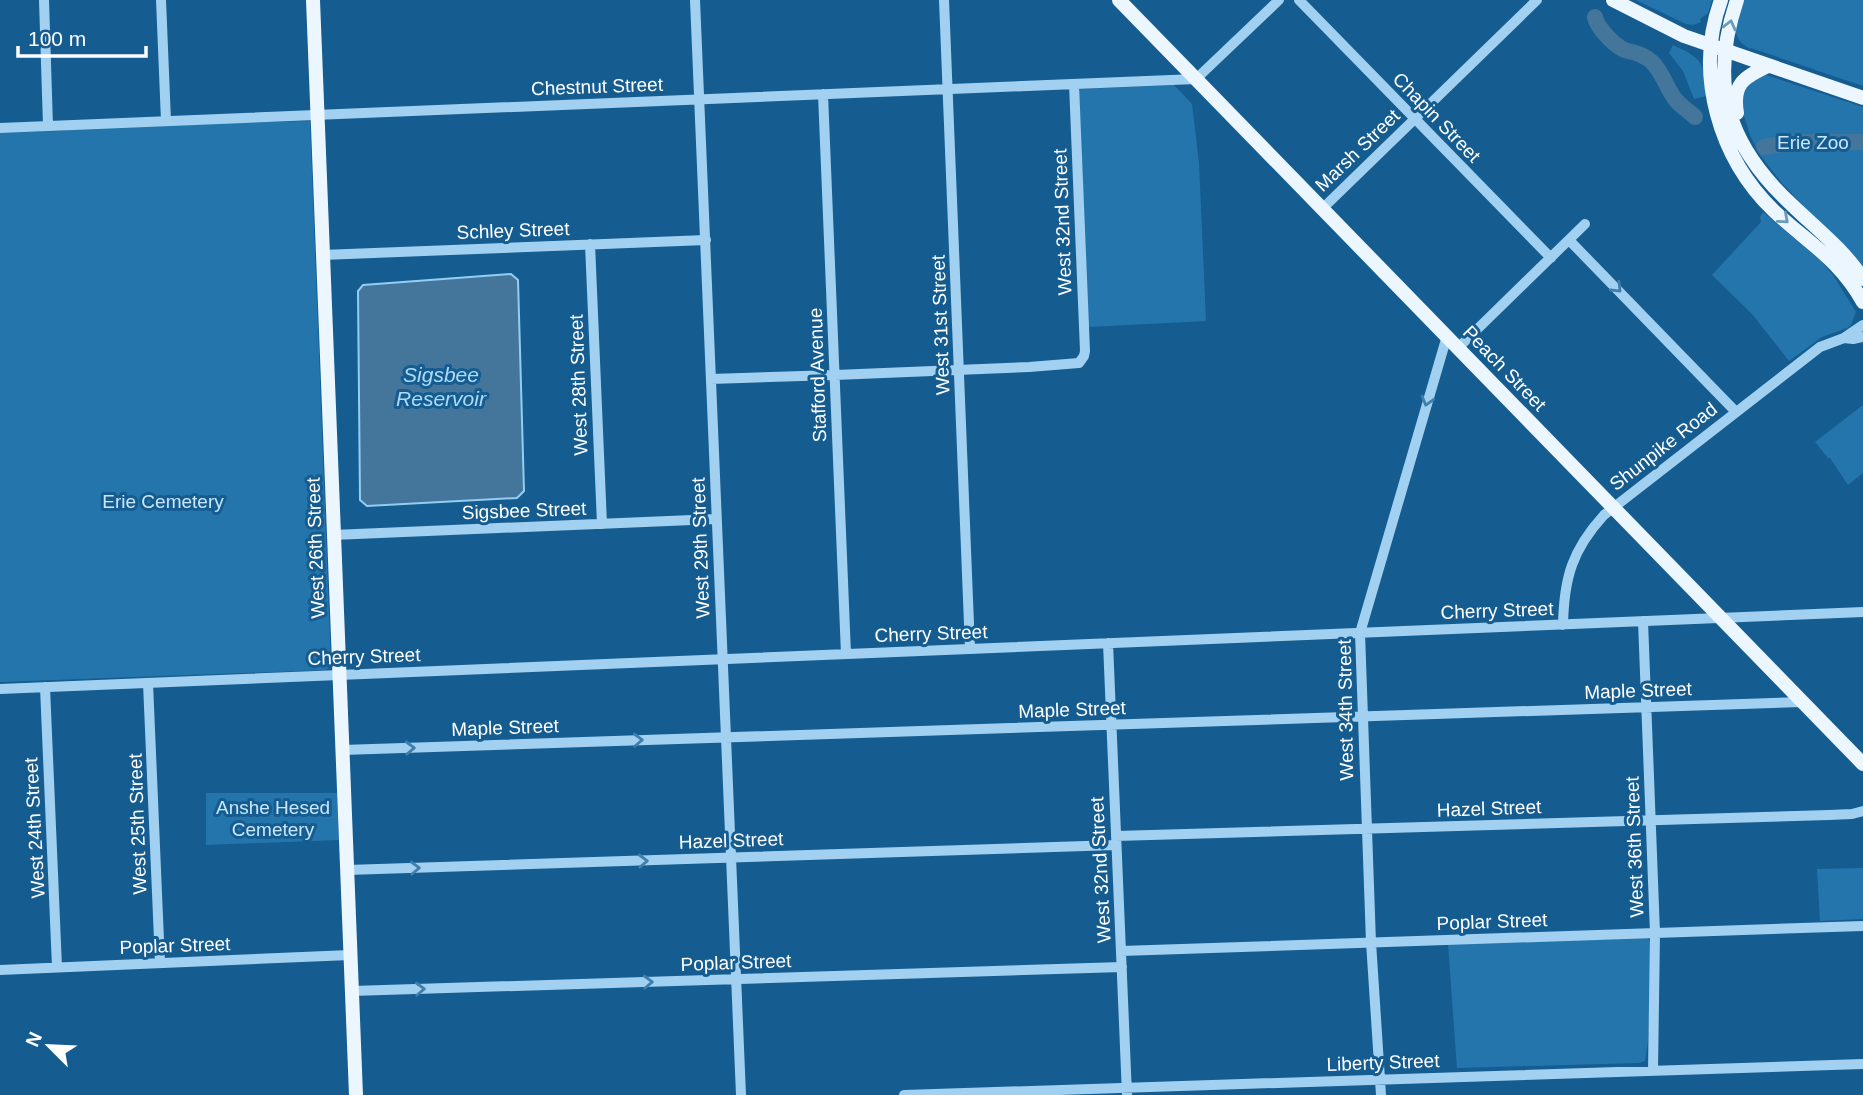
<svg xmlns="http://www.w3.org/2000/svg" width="1863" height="1095" viewBox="0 0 1863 1095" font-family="Helvetica,sans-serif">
  <rect width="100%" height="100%" fill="#155c90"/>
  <path fill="#2575ad" d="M1636,0H1712L1708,13L1700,19L1701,22L1693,25L1686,24Z
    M1743,0H1863V86L1751,48L1750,49C1727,36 1737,20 1743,0Z
    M1673,45C1705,60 1703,62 1707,96L1694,99L1683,71L1669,53Z
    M1766,75L1863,107V269L1781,182L1760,155L1750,135L1742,110L1744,86L1759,76Z
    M1174,85L1192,104L1199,163L1206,321L1088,327L1079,91L1081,89Z
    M310,121L331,665L326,670L0,682V133L62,131L106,126Z
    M1763,212L1821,261L1833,275L1856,312L1851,325L1847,328L1822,337L1789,361L1752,314L1712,275L1761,222L1760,217Z
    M1863,405V473L1848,485L1830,458H1828L1815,442Z
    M206,793H337L339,840L206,845Z
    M1863,868V919L1820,921L1817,869Z
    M1648,938L1652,947L1648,1041L1645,1061L1639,1063L1457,1068L1448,944Z"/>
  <path fill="#44769c" stroke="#94cdf3" stroke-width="2" d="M511,274L518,280L524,491L517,498L367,506L360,500L358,291L363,285Z"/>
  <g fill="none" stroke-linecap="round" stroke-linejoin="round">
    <path stroke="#44769c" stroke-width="16" d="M1595,17C1597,28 1617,49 1628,51C1637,53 1644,55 1652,62C1663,73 1666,87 1675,99C1680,106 1689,111 1695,117
      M1764,147L1795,142H1863"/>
    <path stroke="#a2d0f0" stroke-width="10" d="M44,0L48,126
      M161,0L166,121
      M695,0L741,1095
      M944,0L970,649
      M1299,0L1551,258
      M823,94L846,654
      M0,128L1196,79L1279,0
      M1322,209L1537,0
      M1569,240L1736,412
      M590,244L602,524
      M322,255L706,240
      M1844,338L1853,339L1863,337
      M1458,348L1585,224
      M711,379L835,375L1029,367L1079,363L1084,356L1085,351L1074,84
      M333,535L716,519
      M1643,621L1655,933L1653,1071
      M1563,625C1564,578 1572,550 1604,515L1820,347L1844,338L1863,325
      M1108,643L1127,1095
      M148,683L160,963
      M45,687L57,967
      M0,689L1863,612
      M342,750L1802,702
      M1116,836L1829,815L1852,814L1863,811
      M347,870L1116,845
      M1121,951L1863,926
      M0,970L350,955
      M352,991L1122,967
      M904,1095L1863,1064
      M1381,1095L1371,942L1360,633L1447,336"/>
    <path stroke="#ecf6ff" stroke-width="14" d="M313,0L356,1095
      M1119,0L1863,764
      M1613,0L1684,36L1863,98
      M1721,0C1694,74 1719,158 1774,211C1808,243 1839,259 1863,302
      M1737,0C1708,86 1728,146 1793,206C1818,230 1844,250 1863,279
      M1737,113C1732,84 1744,77 1768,66"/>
  </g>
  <defs><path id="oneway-chevron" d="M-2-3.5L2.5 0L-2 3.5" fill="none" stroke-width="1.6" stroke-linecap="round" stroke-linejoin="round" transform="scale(1.75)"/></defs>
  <g stroke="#6b9abc">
    <use href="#oneway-chevron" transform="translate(1730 25) rotate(-76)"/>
    <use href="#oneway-chevron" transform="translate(1784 219) rotate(41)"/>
  </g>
  <g stroke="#3f7fad">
    <use href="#oneway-chevron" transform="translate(1617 288) rotate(45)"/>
    <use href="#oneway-chevron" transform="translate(1427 401) rotate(106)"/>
    <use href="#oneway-chevron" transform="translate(638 740) rotate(-2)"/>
    <use href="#oneway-chevron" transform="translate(410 748) rotate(-2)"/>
    <use href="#oneway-chevron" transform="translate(643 861) rotate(-2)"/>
    <use href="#oneway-chevron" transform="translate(415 868) rotate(-2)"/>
    <use href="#oneway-chevron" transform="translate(648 982) rotate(-2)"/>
    <use href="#oneway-chevron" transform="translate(420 989) rotate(-2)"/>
  </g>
  <g text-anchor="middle" stroke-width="6" stroke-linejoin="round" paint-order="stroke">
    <g font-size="19" fill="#fff" stroke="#155c90">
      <text transform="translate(597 86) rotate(-2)" y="7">Chestnut Street</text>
      <text transform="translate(1437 117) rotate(46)" y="7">Chapin Street</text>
      <text transform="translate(1357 150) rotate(-44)" y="7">Marsh Street</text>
      <text transform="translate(1062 222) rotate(-92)" y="7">West 32nd Street</text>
      <text transform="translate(513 230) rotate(-2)" y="7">Schley Street</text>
      <text transform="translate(940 325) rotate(-92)" y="7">West 31st Street</text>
      <text transform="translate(1505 368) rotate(46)" y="7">Peach Street</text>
      <text transform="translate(817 375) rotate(-92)" y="7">Stafford Avenue</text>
      <text transform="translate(578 385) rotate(-92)" y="7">West 28th Street</text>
      <text transform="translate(1663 446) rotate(-38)" y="7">Shunpike Road</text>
      <text transform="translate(524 510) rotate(-2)" y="7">Sigsbee Street</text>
      <text transform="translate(315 548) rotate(-92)" y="7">West 26th Street</text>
      <text transform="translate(700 548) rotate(-92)" y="7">West 29th Street</text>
      <text transform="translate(1497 610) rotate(-2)" y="7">Cherry Street</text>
      <text transform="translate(931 633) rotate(-2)" y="7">Cherry Street</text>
      <text transform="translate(364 656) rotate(-2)" y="7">Cherry Street</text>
      <text transform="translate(1638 690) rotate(-2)" y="7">Maple Street</text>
      <text transform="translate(1072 709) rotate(-2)" y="7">Maple Street</text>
      <text transform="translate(1345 710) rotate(-91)" y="7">West 34th Street</text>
      <text transform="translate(505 727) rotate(-2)" y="7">Maple Street</text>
      <text transform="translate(1489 808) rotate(-2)" y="7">Hazel Street</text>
      <text transform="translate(137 824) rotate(-92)" y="7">West 25th Street</text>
      <text transform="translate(34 828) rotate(-93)" y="7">West 24th Street</text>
      <text transform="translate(731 840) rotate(-2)" y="7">Hazel Street</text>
      <text transform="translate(1634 847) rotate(-92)" y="7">West 36th Street</text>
      <text transform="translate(1100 870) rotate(-93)" y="7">West 32nd Street</text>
      <text transform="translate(1492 921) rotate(-2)" y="7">Poplar Street</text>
      <text transform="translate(175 945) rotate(-2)" y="7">Poplar Street</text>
      <text transform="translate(736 962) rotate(-2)" y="7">Poplar Street</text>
      <text transform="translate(1383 1062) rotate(-2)" y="7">Liberty Street</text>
    </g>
    <g font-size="19" fill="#c9e7fc" stroke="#155c90">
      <text x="1813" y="149">Erie Zoo</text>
      <text x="163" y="508">Erie Cemetery</text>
      <text x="273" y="814">Anshe Hesed<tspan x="273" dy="22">Cemetery</tspan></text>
    </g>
    <g font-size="21" font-style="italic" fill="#aedaf7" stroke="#155c90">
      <text x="441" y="382">Sigsbee<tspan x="441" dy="24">Reservoir</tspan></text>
    </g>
  </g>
  <g transform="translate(49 1046) rotate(294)" stroke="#155c90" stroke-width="5" paint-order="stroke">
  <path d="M0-5L12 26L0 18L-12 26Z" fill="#ffffff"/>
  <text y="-10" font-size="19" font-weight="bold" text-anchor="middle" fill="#ffffff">N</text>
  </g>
  <path d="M18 46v10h128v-10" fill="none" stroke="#ffffff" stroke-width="3.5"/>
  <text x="28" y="46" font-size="21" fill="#ffffff" stroke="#155c90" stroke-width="5" paint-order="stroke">100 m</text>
</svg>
